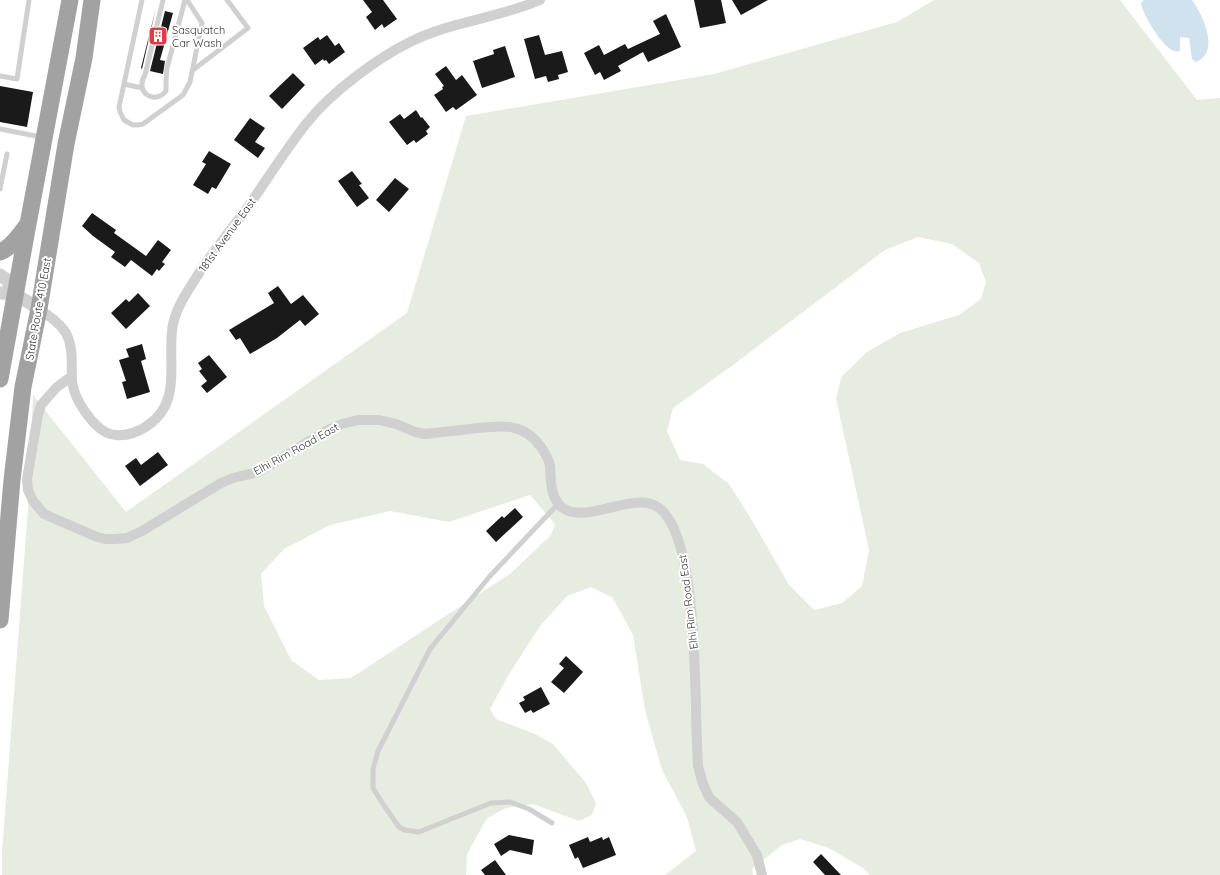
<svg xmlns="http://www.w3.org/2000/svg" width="1220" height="875" viewBox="0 0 1220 875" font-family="Quicksand,sans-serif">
  <rect width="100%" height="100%" fill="#fff"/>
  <path fill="#e6ecdf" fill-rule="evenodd" d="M934,0H1120L1197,100L1220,98V875H870L863,868L829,848L800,839L782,845L752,869L753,875H665L696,851L687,817L662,770L645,710L633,635L613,598L591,587L567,596L540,626L508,676L490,709L496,719L535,734L553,744L586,783L596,803L592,815L579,821L533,804L506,808L487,818L467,854L466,875H2V852L28,509L33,395L126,512L407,313L466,116L714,74L897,22ZM918,237L952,244L979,263L986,282L981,299L959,315L900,333L867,352L842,376L836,398L869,550L862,586L842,603L814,610L789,585L753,522L729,484L703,464L680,460L667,431L673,408L733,365L885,250ZM530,495L555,524L551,535L511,573L351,678L319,680L291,660L264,606L261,574L284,549L330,525L390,511L449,522Z"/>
  <path fill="#cfe2ee" d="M1144,0H1192C1204,17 1220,53 1196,62L1192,59L1189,38L1180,37V51C1176,52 1172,51 1169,48C1160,42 1142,13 1141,3Z"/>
  <path fill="#1a1a1a" d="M363,0H383L397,19L384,28L382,24L375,30L366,17L372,12Z
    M694,0H721L726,23L700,28Z
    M732,0H768L741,15Z
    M156,8L142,69L141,68Z
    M165,11L173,13L160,60L165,61L163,74L150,71Z
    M666,14L681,47L648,62L643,52L618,66L621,71L604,80L600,72L595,75L584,53L599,45L604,55L625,44L628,49L660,34L653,21Z
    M327,35L335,46L339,43L345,52L329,64L326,60L324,61L323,59L315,65L303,48L318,37L320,40Z
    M539,35L545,55L562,51L568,72L558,75L559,79L548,82L546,76L535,79L524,39Z
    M505,46L515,77L482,88L473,61L494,54L493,50Z
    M446,66L456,80L462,75L477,95L456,110L453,107L446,112L434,95L443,89L442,87L444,86L435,74Z
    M293,73L305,85L282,109L269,96Z
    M0,86L33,92L27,127L0,122Z
    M416,110L421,118L422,117L430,127L426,131L428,134L416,143L414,140L407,145L389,122L400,114L404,119Z
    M250,118L265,128L255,142L265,148L258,158L234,140Z
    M209,151L231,164L216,189L212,187L208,194L193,185L206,164L202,162Z
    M352,171L362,184L359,185L369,198L357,207L338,181Z
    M395,178L409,189L389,212L376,200Z
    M92,213L116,230L114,233L146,256L158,240L171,250L162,262L165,264L159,271L157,269L152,276L131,260L125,267L111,257L115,252L93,236L82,226Z
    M278,286L291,304L303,295L319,314L305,326L300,320L277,338L250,354L240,338L236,340L229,330L274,303L268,293Z
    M138,293L150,306L126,329L111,313L126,299L129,302Z
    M142,344L146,359L141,361L150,392L127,399L122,382L126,381L119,360L129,357L126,349Z
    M209,355L227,377L207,393L201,386L207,381L199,371L202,369L198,363Z
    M158,452L168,465L140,486L125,466L136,458L141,465Z
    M515,508L523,517L496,542L486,531L502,516L504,518Z
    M566,656L583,672L564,693L551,682L564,668L559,664Z
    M541,687L550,704L533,713L531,710L525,713L519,703L525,700L523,697Z
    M509,835L534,840L532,855L510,850L501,856L494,844Z
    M588,837L590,842L602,837L603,840L609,837L616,855L583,868L578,857L575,859L569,845Z
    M821,854L841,875H825L813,862Z
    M495,860L506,875H485L481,870Z"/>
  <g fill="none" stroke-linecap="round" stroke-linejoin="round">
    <path stroke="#d0d0d0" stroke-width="5" d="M142,0L119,107L120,112L124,120L133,125H138L143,124L183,95L190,82L202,23L187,0
      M163,0L145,75C134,91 154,106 166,91V81L167,68L185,0
      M193,70L248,28L227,0
      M0,76L17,79L29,0
      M124,84L142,88
      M0,129L41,137
      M0,189L7,154
      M552,823L529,809L510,802L491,803L419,832L405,830L399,827L383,804L373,788V769L378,751L430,649L490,576L558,504"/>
    <path stroke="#d0d0d0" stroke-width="10" d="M39,309C49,316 59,322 66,333C74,348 71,365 72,381C74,397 84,412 95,424C100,429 108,435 116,435C127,436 138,432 147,426C184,401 166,360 173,324C177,305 191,286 201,270C217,246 236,224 252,201C270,175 287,148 306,124C330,93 377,58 412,41C453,21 499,18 540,0
      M72,376L57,387L48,397L41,405L38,415L27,479L28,490L33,501L44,514L97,537L105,539H115L127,538L142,531L221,483L233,478L258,472L328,430L342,424L358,420H379L396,424L415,432L425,434C440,432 455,431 470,429C498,426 522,420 541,447C545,453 549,460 550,466C551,481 550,498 563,508C585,524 629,494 654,505C695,523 694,663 696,703C696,724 697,745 698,766L703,784L709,797L713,801L737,822L757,855L762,875"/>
    <path stroke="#d0d0d0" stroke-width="13" d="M0,275L7,280L15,294L39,309
      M0,293L15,294"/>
    <path stroke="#a2a2a2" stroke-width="17" d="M0,252C11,248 20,235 27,225
      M0,379L28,224L70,0
      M0,620L12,480L23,387L39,309L66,144L84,58L92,0"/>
  </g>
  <defs>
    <g id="building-square" transform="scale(1)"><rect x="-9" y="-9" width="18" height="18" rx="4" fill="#e63946" stroke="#fff"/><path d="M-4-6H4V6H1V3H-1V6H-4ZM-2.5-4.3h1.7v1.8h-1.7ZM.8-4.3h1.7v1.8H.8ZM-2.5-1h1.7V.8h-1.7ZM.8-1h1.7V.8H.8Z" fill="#fff"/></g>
  </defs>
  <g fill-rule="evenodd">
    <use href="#building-square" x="158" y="36"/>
  </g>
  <g text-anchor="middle" stroke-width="4" stroke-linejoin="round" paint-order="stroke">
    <g font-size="11" fill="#333" stroke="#fff" text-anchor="start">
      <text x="172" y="34">Sasquatch<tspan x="172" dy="13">Car Wash</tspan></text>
    </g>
    <g font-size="11" fill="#333" stroke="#fff">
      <text transform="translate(227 235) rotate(-54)" y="4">181st Avenue East</text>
      <text transform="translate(38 309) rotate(-80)" y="4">State Route 410 East</text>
      <text transform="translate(296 449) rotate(-29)" y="4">Elhi Rim Road East</text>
      <text transform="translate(688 602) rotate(-97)" y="4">Elhi Rim Road East</text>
    </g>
  </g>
</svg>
